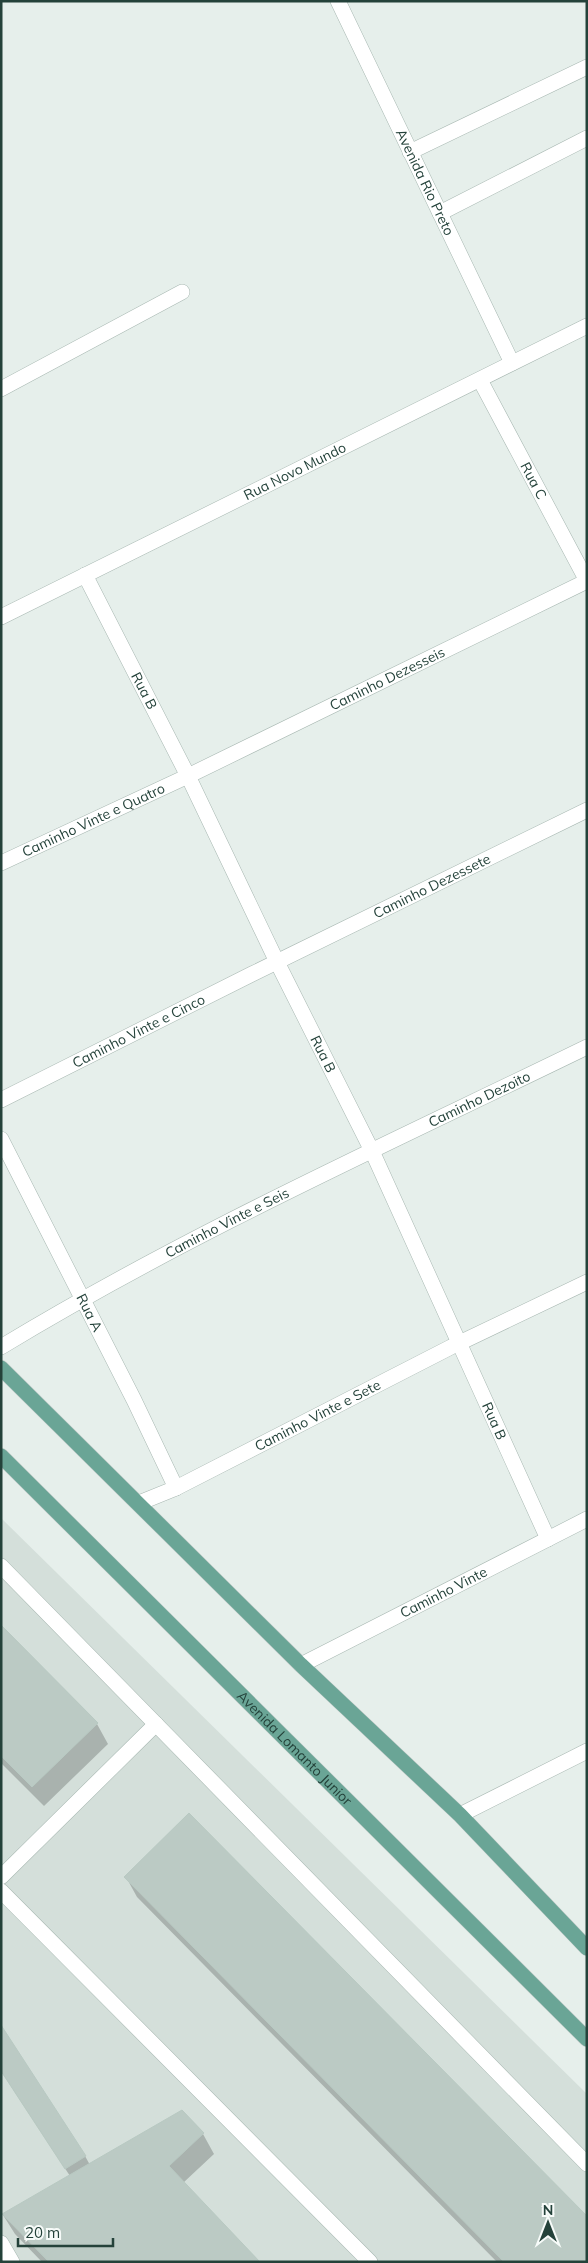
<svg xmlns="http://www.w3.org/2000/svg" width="588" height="2263" viewBox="0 0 588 2263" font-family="Mulish,sans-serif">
  <rect width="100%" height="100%" fill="#e6efeb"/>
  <path fill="#d4dfda" d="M1,1518L587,2094V2262H1Z"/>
  <path fill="#0003" d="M1,1627L97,1724L108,1744L44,1806L1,1763Z
    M126,1877L587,2262H497L137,1897Z
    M1,2071L85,2156L90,2165L203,2134L214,2154L183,2183L259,2262H42L15,2234L3,2215L70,2176Z"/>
  <path fill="#bbcac4" stroke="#b8c9c2" d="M1,1625L98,1723L32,1787L1,1756Z
    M189,1813L587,2216V2262H504L124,1877Z
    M1,2025L86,2156L65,2169L1,2071Z
    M182,2110L204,2133L169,2166L260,2262H49L2,2214Z"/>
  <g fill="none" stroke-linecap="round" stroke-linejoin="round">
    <g stroke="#a8b8b2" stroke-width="16">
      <g id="minor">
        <path id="s1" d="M338,1L512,363"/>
        <path d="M410,152L587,67"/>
        <path d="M440,213L587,138"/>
        <path id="s2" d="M480,380L587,581"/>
        <path d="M1,389L182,292"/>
        <path id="s3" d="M85,575L188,776L277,962L372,1151L548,1539"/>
        <path id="s4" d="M1,617L587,326"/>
        <path id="s5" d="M1,863L188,776L587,581"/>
        <path id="s6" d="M1,1100L252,974L587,810"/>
        <path id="s7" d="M1,1139L134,1400L176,1488"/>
        <path id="s8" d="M1,1347C189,1233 390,1143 587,1047"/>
        <path id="s9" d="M139,1503L176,1488L451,1347L587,1282"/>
        <path d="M1,1566L587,2164"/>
        <path id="s10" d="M301,1665L587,1519"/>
        <path d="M460,1815L587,1751"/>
        <path d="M1,1877L156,1724"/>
        <path d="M1,1891L370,2262"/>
        <path d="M1,2243L12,2262"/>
      </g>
    </g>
    <g stroke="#c2cac8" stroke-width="16">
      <g id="major">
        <path d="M1,1368L301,1665L460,1815L587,1948"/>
        <path id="s11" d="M1,1456L587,2039"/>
      </g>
    </g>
    <use href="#minor" stroke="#fff" stroke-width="15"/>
    <use href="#major" stroke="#6aa596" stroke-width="15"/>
  </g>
  <g text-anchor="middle" stroke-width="4" stroke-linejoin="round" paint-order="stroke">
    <g font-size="14" fill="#24423a" stroke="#f7fbf9">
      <text dy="5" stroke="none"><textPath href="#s1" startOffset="201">Avenida Rio Preto</textPath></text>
      <text dy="5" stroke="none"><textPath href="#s4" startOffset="328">Rua Novo Mundo</textPath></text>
      <text dy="5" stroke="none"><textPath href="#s2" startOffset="114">Rua C</textPath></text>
      <text dy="5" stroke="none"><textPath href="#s5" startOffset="428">Caminho Dezesseis</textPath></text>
      <text dy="5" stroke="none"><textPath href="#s3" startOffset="130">Rua B</textPath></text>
      <text dy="5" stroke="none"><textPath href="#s5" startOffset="102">Caminho Vinte e Quatro</textPath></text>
      <text dy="5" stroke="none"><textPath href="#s6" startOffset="481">Caminho Dezessete</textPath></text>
      <text dy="5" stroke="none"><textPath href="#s6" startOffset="154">Caminho Vinte e Cinco</textPath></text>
      <text dy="5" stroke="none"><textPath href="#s3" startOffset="535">Rua B</textPath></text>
      <text dy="5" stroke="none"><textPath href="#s8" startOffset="539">Caminho Dezoito</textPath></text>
      <text dy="5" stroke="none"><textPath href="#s8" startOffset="258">Caminho Vinte e Seis</textPath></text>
      <text dy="5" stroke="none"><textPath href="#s7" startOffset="195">Rua A</textPath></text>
      <text dy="5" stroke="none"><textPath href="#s9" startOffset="199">Caminho Vinte e Sete</textPath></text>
      <text dy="5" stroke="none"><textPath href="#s3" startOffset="940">Rua B</textPath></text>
      <text dy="5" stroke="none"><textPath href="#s10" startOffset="160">Caminho Vinte</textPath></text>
      <text dy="5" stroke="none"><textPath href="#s11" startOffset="414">Avenida Lomanto Junior</textPath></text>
    </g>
  </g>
  <rect width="588" height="2263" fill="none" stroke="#24423a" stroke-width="5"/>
  <g transform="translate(548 2223)" stroke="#f7fbf9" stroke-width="4" paint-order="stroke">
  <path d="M0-4L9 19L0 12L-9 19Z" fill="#24423a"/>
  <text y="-8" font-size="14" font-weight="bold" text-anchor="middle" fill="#24423a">N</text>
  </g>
  <path d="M18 2238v8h95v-8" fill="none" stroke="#24423a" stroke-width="2.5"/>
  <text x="25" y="2238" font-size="15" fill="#24423a" stroke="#f7fbf9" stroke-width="4" paint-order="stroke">20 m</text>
</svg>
